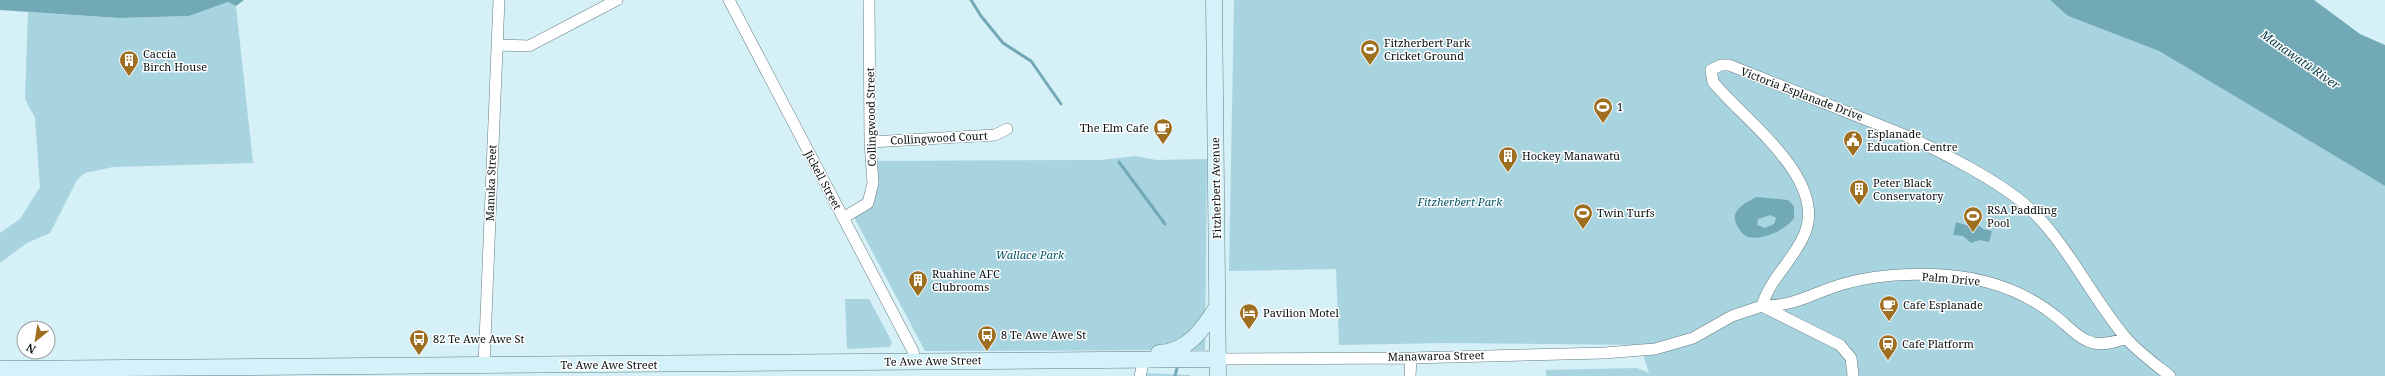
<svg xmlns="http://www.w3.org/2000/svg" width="2385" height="376" viewBox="0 0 2385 376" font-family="'Noto Serif',serif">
  <rect width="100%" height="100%" fill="#d6f0f7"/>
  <path fill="#a8d4df" d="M1234,0H2050L2068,16L2159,51L2385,186V376H1546V370L1637,368L1649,373L1640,345L1445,343L1339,345L1336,269L1229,271Z
    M228,2L236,6L253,163L113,167L85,173L77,180L50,233L27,243L0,263V233L20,219L40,187L35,118L25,99L28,12L119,18L189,16Z
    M1136,156L1156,160L1207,159L1205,350L925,351L854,217L868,203L871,161L1101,160Z
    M845,299H869L892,342L890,347L847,349Z
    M1144,373L1190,375V376H1140Z"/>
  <path fill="#72a9b6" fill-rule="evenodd" d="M0,0H244L236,6L228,2L189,16L119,18L0,10Z
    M2050,0H2314L2360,34L2385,45V186L2159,51L2068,16Z
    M1756,197L1788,200L1794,206V218C1787,229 1762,241 1749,237C1744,236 1740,231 1738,227C1728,211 1744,204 1756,197ZM1771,215L1776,218L1774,224L1765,228L1757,225L1758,219Z
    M1956,222L1966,225L1976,223L1983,229L1992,231L1989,242L1980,240L1971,243L1963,236L1953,235Z"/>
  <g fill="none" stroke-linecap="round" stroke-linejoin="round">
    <path stroke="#72a9b6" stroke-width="3" d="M971,0L981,16L1003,43L1031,61L1061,104
      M1119,162L1165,224
      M1175,376L1178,364"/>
    <g stroke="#667d83" stroke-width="12">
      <path id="street" d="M729,0L913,351L914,360
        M497,45L529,46L617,0
        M870,142L995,135L1007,129
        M843,218L868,203L873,183L870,142L869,0
        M1762,306C1797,306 1812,293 1843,284C1883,272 1946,271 1987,282C2013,289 2039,302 2059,319C2070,328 2080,340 2094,343C2105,345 2115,342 2126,338
        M1764,307L1840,345L1851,358L1853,375
        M1218,359L1411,358L1604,353L1655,349L1693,338L1732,316L1762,306C1770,278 1794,260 1805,233C1827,178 1743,119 1713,82L1711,70L1721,65H1729L1902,134C1938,150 2002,182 2030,209C2069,246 2091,297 2126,338C2138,352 2155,364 2170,376
        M484,365L499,0
        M1140,376L1144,360
        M1410,376L1411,358"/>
    </g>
    <g stroke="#667d83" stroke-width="17">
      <path id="secondary" d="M1214,0L1218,376
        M1159,353C1188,352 1203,329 1217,307
        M0,369L1218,359"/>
    </g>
    <use href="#street" stroke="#fff" stroke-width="11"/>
    <use href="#secondary" stroke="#d4f2f9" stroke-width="16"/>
  </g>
  <defs>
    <g id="stadium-pin" transform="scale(1)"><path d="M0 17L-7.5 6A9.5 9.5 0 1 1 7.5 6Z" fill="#9e6e21" stroke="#fff"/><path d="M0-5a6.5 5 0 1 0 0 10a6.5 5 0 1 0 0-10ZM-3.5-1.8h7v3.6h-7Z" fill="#fff"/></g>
    <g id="building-pin" transform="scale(1)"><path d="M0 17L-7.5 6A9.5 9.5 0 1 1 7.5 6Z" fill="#9e6e21" stroke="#fff"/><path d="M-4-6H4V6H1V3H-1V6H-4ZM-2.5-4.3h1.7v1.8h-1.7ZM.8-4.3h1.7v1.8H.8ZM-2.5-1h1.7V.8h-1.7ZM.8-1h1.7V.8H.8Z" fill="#fff"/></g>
    <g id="cafe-pin" transform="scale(1)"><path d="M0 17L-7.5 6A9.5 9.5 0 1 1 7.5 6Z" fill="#9e6e21" stroke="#fff"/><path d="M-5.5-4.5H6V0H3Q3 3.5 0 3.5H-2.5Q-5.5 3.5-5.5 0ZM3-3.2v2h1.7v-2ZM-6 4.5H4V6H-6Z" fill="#fff"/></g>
    <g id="civic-pin" transform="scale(1)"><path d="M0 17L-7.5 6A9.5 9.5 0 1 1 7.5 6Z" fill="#9e6e21" stroke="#fff"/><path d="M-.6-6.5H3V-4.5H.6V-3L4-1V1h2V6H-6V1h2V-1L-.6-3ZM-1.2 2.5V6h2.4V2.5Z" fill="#fff"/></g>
    <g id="hotel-pin" transform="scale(1)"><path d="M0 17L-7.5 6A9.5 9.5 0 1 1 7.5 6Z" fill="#9e6e21" stroke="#fff"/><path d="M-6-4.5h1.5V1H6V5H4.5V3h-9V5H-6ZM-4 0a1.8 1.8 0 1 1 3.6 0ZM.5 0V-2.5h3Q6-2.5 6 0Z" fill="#fff"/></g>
    <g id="bus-pin" transform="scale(1)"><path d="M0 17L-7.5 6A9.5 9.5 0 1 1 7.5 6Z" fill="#9e6e21" stroke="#fff"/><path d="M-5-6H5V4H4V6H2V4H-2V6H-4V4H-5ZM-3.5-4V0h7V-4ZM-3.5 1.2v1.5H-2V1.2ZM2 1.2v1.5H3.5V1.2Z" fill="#fff"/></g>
    <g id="station-pin" transform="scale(1)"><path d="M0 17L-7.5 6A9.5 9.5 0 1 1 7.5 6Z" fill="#9e6e21" stroke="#fff"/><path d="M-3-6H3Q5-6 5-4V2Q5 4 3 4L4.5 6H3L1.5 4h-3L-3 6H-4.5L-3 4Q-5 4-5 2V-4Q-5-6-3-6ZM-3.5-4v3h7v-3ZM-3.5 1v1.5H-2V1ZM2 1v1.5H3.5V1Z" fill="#fff"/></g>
  </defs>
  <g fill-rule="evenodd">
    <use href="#stadium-pin" x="1370" y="49"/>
    <use href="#building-pin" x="129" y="60"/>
    <use href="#stadium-pin" x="1603" y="107"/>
    <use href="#cafe-pin" x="1163" y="128"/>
    <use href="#civic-pin" x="1853" y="140"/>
    <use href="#building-pin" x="1508" y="156"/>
    <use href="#building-pin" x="1859" y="189"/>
    <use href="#stadium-pin" x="1583" y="213"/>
    <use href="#stadium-pin" x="1973" y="216"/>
    <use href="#building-pin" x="918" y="280"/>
    <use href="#cafe-pin" x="1889" y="305"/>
    <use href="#hotel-pin" x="1249" y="313"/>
    <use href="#bus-pin" x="987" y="335"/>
    <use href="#bus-pin" x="419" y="339"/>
    <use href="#station-pin" x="1888" y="344"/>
  </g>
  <g text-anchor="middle" stroke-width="3" stroke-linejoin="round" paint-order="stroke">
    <g font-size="11" fill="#060e10" stroke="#fff" text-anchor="start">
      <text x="1384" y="47">Fitzherbert Park<tspan x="1384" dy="13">Cricket Ground</tspan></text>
      <text x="143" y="58">Caccia<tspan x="143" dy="13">Birch House</tspan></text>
      <text x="1617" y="111">1</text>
      <text x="1149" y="132" text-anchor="end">The Elm Cafe</text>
      <text x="1867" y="138">Esplanade<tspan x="1867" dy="13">Education Centre</tspan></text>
      <text x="1522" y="160">Hockey Manawatū</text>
      <text x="1873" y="187">Peter Black<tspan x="1873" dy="13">Conservatory</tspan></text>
      <text x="1987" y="214">RSA Paddling<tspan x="1987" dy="13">Pool</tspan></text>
      <text x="1597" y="217">Twin Turfs</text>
      <text x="932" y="278">Ruahine AFC<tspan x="932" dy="13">Clubrooms</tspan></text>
      <text x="1903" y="309">Cafe Esplanade</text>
      <text x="1263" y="317">Pavilion Motel</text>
      <text x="1001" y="339">8 Te Awe Awe St</text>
      <text x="433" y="343">82 Te Awe Awe St</text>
      <text x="1902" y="348">Cafe Platform</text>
    </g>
    <g font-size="11" fill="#060e10" stroke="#fff">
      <text transform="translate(1802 94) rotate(21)" y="4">Victoria Esplanade Drive</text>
      <text transform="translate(871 117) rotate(-91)" y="4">Collingwood Street</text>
      <text transform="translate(939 138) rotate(-3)" y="4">Collingwood Court</text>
      <text transform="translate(823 180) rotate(62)" y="4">Jickell Street</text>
      <text transform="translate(491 183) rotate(-88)" y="4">Manuka Street</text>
      <text transform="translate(1216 188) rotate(-91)" y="4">Fitzherbert Avenue</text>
      <text transform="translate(1951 279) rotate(5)" y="4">Palm Drive</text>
      <text transform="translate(1436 356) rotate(-1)" y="4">Manawaroa Street</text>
      <text transform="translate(933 361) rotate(-1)" y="4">Te Awe Awe Street</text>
      <text x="609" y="369">Te Awe Awe Street</text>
    </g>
    <g font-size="11" font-style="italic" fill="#035564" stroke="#fff">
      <text x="1460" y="206">Fitzherbert Park</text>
      <text x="1030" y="259">Wallace Park</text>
    </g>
    <g font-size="12" font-style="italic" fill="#063a45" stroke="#fff">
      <text transform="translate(2300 60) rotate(35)" y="4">Manawatū River</text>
    </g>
  </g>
  <g transform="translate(36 340) rotate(210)"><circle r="19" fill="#ffffff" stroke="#9b9f9f"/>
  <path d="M0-3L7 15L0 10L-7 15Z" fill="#9e6e21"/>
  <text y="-6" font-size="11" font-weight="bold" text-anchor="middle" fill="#060e10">N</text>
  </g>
</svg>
